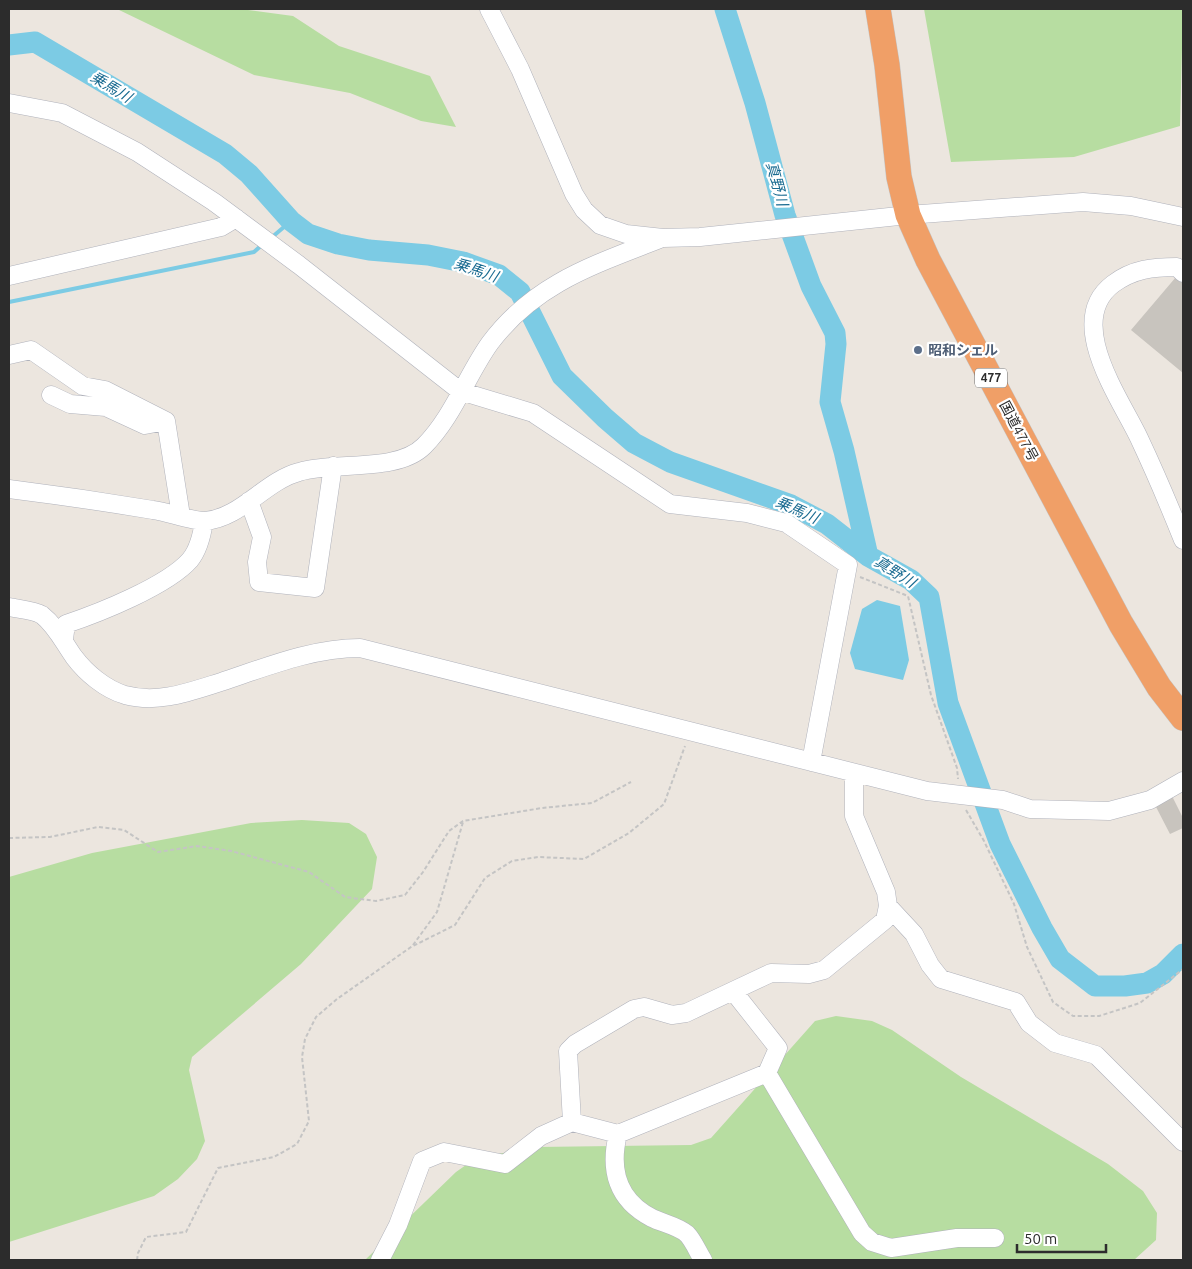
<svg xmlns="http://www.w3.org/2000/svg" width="1192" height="1269" viewBox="0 0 1192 1269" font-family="Ubuntu,'Noto Sans JP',sans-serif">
  <rect width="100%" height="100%" fill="#ece6df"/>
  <path fill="#b7dda1" d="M117,9L248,10L293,16L339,46L430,76L456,127L421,121L350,93L254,75Z
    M924,9H1183L1180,126L1074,157L951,162Z
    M302,820L349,823L366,834L377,857L372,889L301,964L192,1057L189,1070L205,1141L197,1159L178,1179L154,1196L9,1242V877L92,853L251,823Z
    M836,1016L872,1021L892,1030L961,1077L1108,1164L1143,1191L1157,1213L1156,1240L1134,1260H365L456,1172L476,1158L537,1147L691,1145L711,1138L815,1021Z"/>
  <path fill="#7ccbe4" d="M877,600L900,606L909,660L903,680L855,669L850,653L862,609Z"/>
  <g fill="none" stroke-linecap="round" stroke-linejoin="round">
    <path stroke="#7ccbe4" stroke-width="4" d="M271,238L291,221
      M9,302L254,252L263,244"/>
    <path stroke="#7ccbe4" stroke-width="21" d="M725,9L755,103L785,215L811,286L835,333L836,344L830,402L844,451L868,556
      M9,45L35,42L225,154L249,174L291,221L308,234L338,244L369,250L428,255L463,262L499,275L520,292L562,376L605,418L634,443L670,462L791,505L827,524L868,556L911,580L929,597L948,703L1000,844L1042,928L1060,959L1095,986H1125L1147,983L1163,974L1183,954"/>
  </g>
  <path fill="#c8c4be" d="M1176,277L1183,283V373L1131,330Z
    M1172,796L1183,818V828L1170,834L1155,805Z"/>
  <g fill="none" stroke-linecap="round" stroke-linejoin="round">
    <g stroke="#b0b2bb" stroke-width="19">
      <path id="minor" d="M489,9L520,69L574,194L584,210L600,225L626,234L663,238L700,237L908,215L1083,202L1131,206L1183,217
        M9,103L62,113L137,152L214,202L299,265L460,391L533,413L670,504L747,513L786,523L848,565L811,762
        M1183,273L1177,267C1153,267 1133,269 1113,284C1064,321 1120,398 1139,438C1155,472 1169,505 1183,540
        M9,276L221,227L236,218
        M9,355L31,350L83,386L105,390L166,421L181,516
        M51,395L70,404L106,407L145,425L166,421
        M9,489C57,495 105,502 153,510C168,512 191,521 205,521C241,518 265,481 299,472C335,461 397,473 424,446C453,417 467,375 490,343C535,283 594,265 660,239
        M249,501L262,537L257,562L259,582L315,588L333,466
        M9,607C18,609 34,610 42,615C56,626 64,643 74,657C86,673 105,689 125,695C158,704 189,692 221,682C266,667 312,648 360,648L927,791L1003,800L1030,809L1109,811L1150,800L1183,781
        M64,639L66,624C99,613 167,586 190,560C199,549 202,535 204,521
        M888,906L914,934L930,965L941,979L1016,1002L1029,1023L1055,1043L1096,1055L1183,1142
        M767,1073L862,1233L872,1242L891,1248L957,1238H995
        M572,1122L568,1051L575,1044L634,1009L644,1007L672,1015L686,1013L771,973L809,974L824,970L885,920L888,906L886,892L854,816V773
        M618,1134C609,1170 617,1200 652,1218C662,1223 678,1226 687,1234C693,1240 698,1252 703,1260
        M380,1260L398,1225L422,1161L444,1152L505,1164L541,1136L572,1122L618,1134L767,1073L778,1048L733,991"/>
    </g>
    <g stroke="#c4c4c4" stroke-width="26">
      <path id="highway" d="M878,9L887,65L899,177L908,215L928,260L1121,624L1159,687L1183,718"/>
    </g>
    <path stroke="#c4c4c4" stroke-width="2" stroke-dasharray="4 2.5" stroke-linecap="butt" d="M860,577L908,596L931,695L957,768L958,779
      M966,810L984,841L1014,904L1027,947L1053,1002L1073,1016H1099L1140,1003L1183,969
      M9,838L50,837L98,827L124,830L158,852L197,846L231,851L309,872L345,897L376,901L405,895L423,872L449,831L463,821L542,808L592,803L631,782
      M413,945L437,912L463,822
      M137,1260L138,1253L146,1237L186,1232L218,1168L274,1157L297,1144L309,1121L302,1057L305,1039L316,1017L337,999L411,947L455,925L485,878L512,861L538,857L584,859L629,833L664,804L685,746"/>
    <use href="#minor" stroke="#fff" stroke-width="18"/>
    <use href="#highway" stroke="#f09f67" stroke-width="25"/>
  </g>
  <circle fill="#5c6f8a" stroke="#fff" stroke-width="2" cx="918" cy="350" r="5"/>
  <g text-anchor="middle" stroke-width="4.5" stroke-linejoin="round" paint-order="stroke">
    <rect fill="#fff" stroke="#6b6b6b" stroke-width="1" x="975" y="368.5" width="32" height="19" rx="4"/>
    <g font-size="12" font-weight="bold" fill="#2c2c2c">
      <text x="991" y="382">477</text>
    </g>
    <g font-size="14" font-weight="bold" fill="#4e5e75" stroke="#fff" text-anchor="start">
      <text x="928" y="355">昭和シェル</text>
    </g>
    <g font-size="14" fill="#2c2c2c" stroke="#fff">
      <text transform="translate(1019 431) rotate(62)" y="5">国道477号</text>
    </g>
    <g font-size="15" font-style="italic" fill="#1a6b91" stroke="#fff">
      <text transform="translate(111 87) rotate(31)" y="5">乗馬川</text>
      <text transform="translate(777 184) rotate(75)" y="5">真野川</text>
      <text transform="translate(476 270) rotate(19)" y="5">乗馬川</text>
      <text transform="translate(797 510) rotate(24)" y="5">乗馬川</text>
      <text transform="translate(895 572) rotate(32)" y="5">真野川</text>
    </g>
  </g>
  <rect width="1192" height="1269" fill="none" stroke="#2c2c2c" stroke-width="20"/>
  <path d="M1017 1244v8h89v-8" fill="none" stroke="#2c2c2c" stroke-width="2.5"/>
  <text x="1024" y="1244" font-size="15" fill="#2c2c2c" stroke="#ffffff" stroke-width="4" paint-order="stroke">50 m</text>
</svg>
